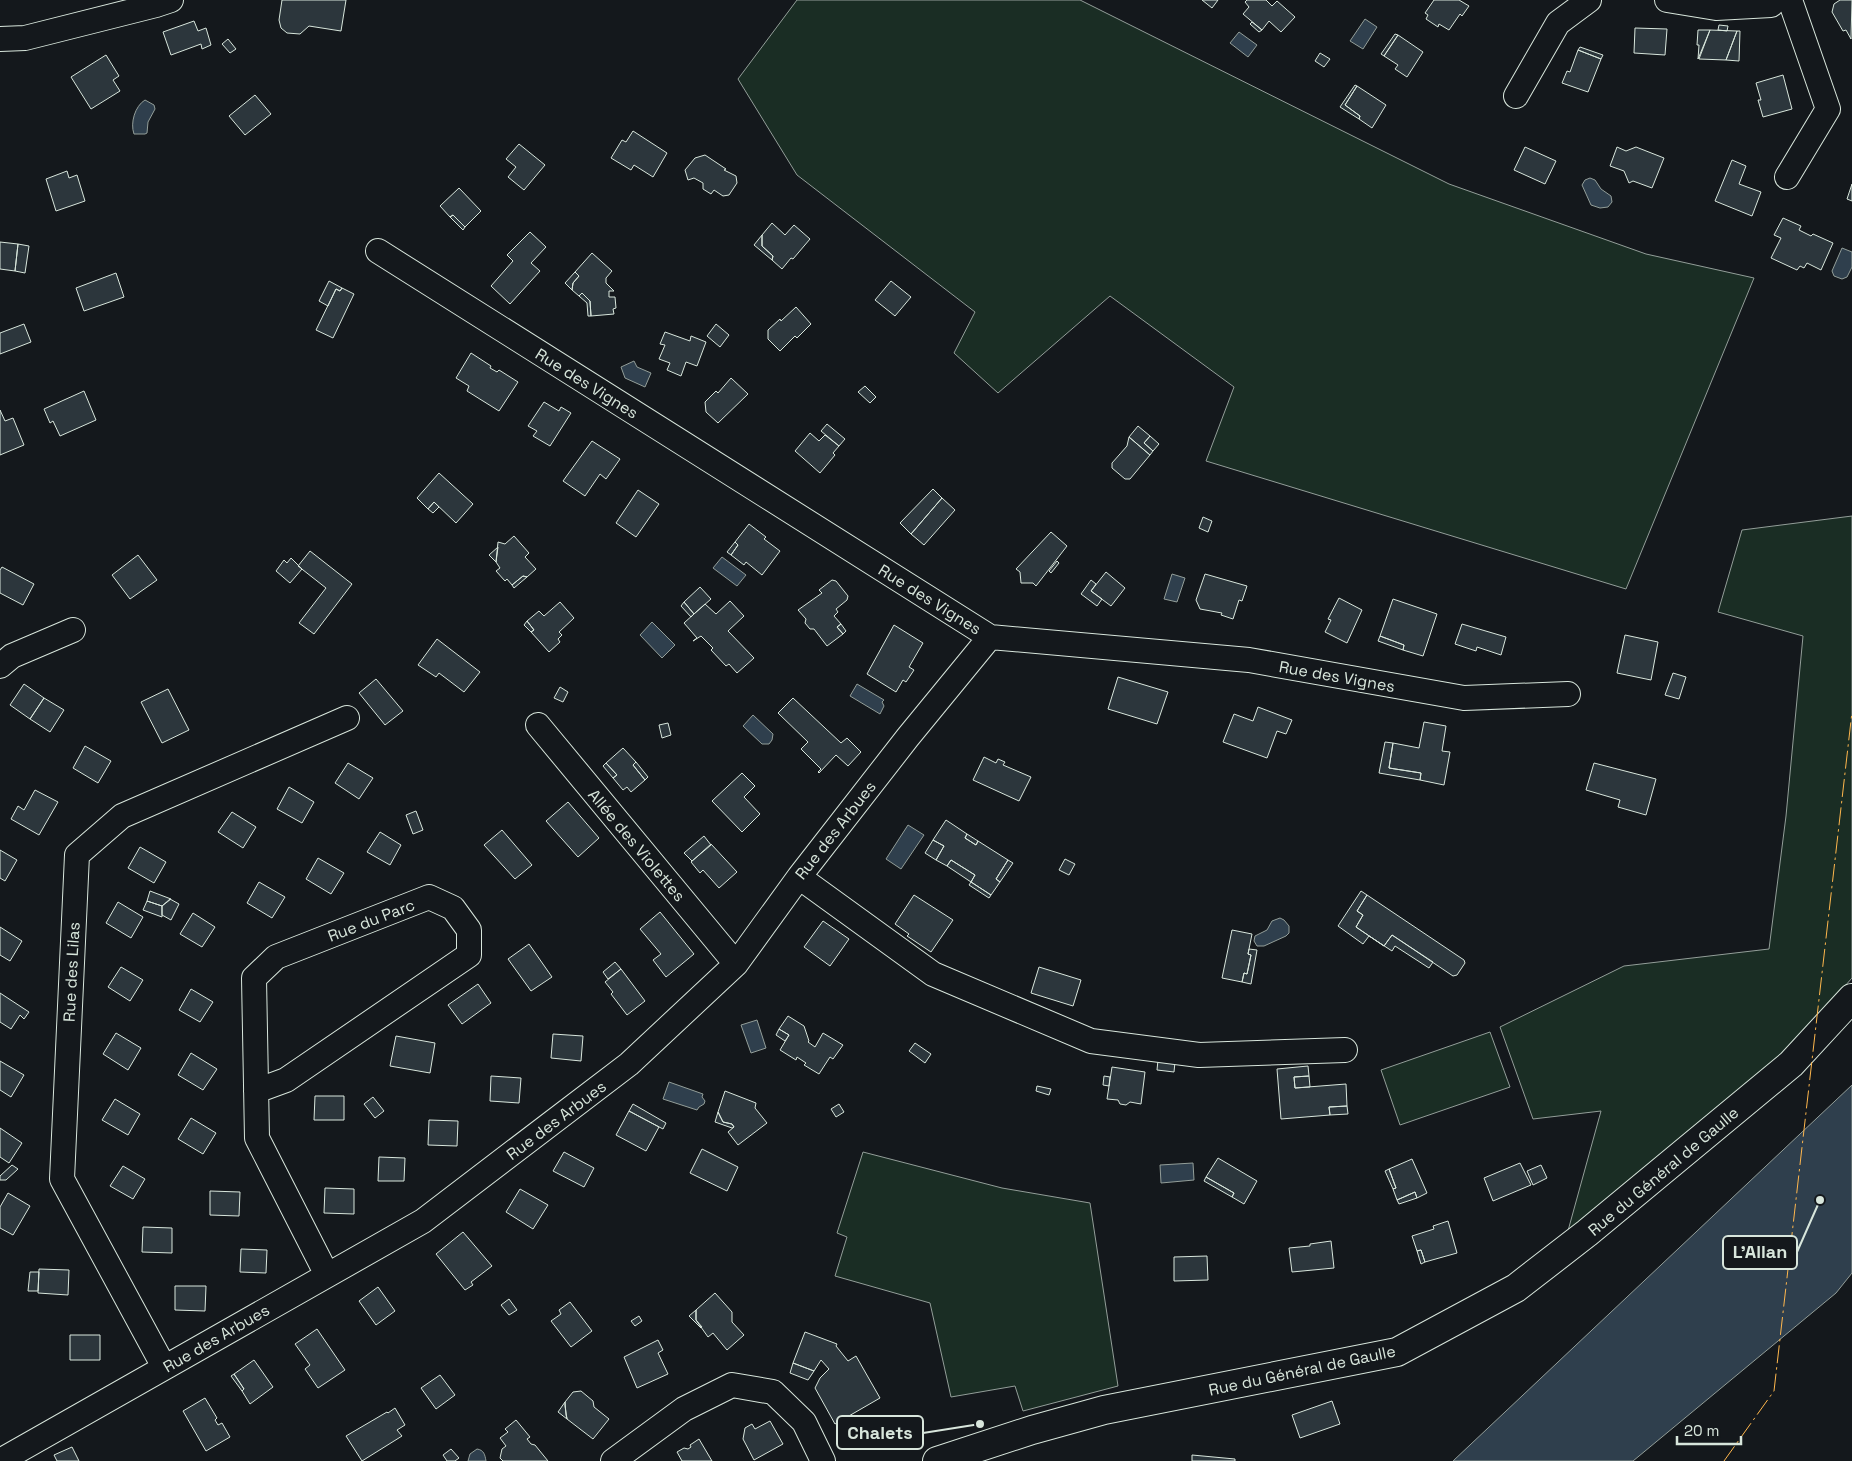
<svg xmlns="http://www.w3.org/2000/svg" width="1852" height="1461" viewBox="0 0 1852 1461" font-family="'Space Grotesk',sans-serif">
  <rect width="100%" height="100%" fill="#14181c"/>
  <path fill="#1a2d24" stroke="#939e99" d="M797,0H1080L1449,184L1646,254L1754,278L1626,589L1206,461L1234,387L1110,296L998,393L954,353L975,312L797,175L738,79Z
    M1852,516V978L1792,1046L1566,1238L1601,1111L1533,1119L1500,1027L1624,966L1769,949L1786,816L1803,636L1718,612L1742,530Z
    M1490,1032L1510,1087L1400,1125L1381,1070Z
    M863,1152L1002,1188L1090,1203L1118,1386L1023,1411L1015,1386L951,1397L930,1303L835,1276L847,1237L837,1233Z"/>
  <path fill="#2f3f4d" stroke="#939e99" d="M1365,19L1377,27L1363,49L1350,41Z
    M1239,32L1257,45L1248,57L1230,43Z
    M145,100L154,105L155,109L148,122L147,133L145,134H134C130,123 135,106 145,100Z
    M1590,178L1595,180L1601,189L1611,196L1612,202L1608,207L1600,208L1591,205L1582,185L1585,180Z
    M1842,248L1852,252V267L1847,277L1842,279L1834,276L1832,271Z
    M634,361L637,367L651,373L645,387L625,378L621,367Z
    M722,557L746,575L737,586L713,568Z
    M1172,574L1185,578L1177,602L1164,599Z
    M652,622L675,645L662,658L640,635Z
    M857,684L884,700L882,702L884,706L880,714L850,696Z
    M753,715L773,734L772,740L769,744H762L743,726Z
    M908,825L924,835L901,869L886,859Z
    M1280,918L1284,920L1289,926V933L1286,936L1264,946H1257L1254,941L1255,936L1267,930L1272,921Z
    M757,1020L766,1048L751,1053L741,1025Z
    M669,1082L703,1094L702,1097L705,1101L704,1104L699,1107L697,1110L663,1099Z
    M1852,1085V1273L1836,1293L1633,1461H1453Z
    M1193,1163L1194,1180L1161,1183L1160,1165Z
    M477,1449C484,1450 485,1455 486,1461H468L470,1454Z"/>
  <path fill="#2c363c" stroke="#d8e6dc" d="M282,0H346L341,31L309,26L300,34L287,33L281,28L279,20Z
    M1202,0H1218L1212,8Z
    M1247,0H1266L1272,6L1277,1L1295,17L1281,32L1269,21L1262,30L1243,14L1249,7L1245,2Z
    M1434,0H1459L1469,6L1462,16L1460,14L1449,30L1439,24L1438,27L1426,19L1428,15L1425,13Z
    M1840,0H1852L1851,39L1846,30L1843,31L1832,12L1834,4Z
    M194,21L198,31L206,28L211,45L202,49L201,44L171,55L163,32Z
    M1252,22L1262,30L1259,32L1250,24Z
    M1719,25L1728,26L1727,31L1718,30Z
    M1635,28L1667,29L1665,55L1634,53Z
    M1698,30H1710L1698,59L1699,45H1697Z
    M1710,30L1737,31L1726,60L1699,59Z
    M1737,31H1740L1739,61L1726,60Z
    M1395,34L1398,35L1384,56L1381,54Z
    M1398,35L1423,52L1407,77L1395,69L1398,65L1384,56Z
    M228,39L236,49L230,53L222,44Z
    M1580,47L1603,55L1601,59L1578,50Z
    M1578,50L1601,59L1588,92L1562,83L1567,71L1570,72Z
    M1320,53L1330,59L1324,67L1315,61Z
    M106,55L119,76L113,80L120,91L91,109L71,77Z
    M1783,75L1792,109L1763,117L1758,100H1761L1756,83Z
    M1355,85L1357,86L1345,105L1360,116L1359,119L1340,107Z
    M1357,86L1386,105L1372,128L1359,119L1360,116L1345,105Z
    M255,95L271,114L245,135L229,116Z
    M633,131L667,153L653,177L634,165L631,170L611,158L622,140L626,142Z
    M519,144L545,165L524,190L508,177L516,167L506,159Z
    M1525,147L1556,161L1545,184L1514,170Z
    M1617,147L1626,151L1636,147L1664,158L1652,188L1633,181L1629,183L1624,171L1610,166Z
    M705,155L726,169L724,170L736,176L737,183L729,195L723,196L714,190L711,194L703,189V183L694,178L688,180L685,170L695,158Z
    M1732,160L1746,166L1739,184L1761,192L1752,216L1715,201Z
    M67,171L69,178L77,175L85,201L56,211L46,179Z
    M1852,184V201L1847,199Z
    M459,188L481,211L465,227L453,215L450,217L440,206Z
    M453,215L465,227L463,230L450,217Z
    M1783,218L1801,226L1799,230L1811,236L1813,234L1833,243L1821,270L1807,263L1804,268L1800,266L1797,270L1771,258L1781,238L1774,235Z
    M772,223L785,235L794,225L810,239L793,259L791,258L782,269L772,260L773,256L762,246V235Z
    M530,232L546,247L531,263L540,271L510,304L491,286L513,261L507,255Z
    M762,235V246L773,256L772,260L754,245Z
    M0,242L18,244L15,271L0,269Z
    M18,244L29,246L25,273L15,271Z
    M592,253L612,271L606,278V283L614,291H609V297H615L616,308L613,309L614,314L591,316L590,301L582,293L579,296L572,290L573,283L579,276L575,272Z
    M575,272L579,276L573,283L572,290L565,283Z
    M116,273L124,297L84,311L76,288Z
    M329,281L342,288L340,291L336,289L328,306L319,301Z
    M891,281L911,297L895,316L875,300Z
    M342,288L354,294L333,338L316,330L336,289L340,291Z
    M582,293L590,301L591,316H588L587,303L579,296Z
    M796,307L811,324L797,338L795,336L780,351L768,339V330L780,319L781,321Z
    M24,324L31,342L0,354V333Z
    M716,324L729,335L720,347L707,336Z
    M665,332L690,341L691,336L706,342L697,366L686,362L681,376L667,370L670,363L659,359L665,345L660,344Z
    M471,353L491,366L490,368L497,372L499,370L518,382L499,411L467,391L469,386L456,378Z
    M731,378L748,394L718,423L706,412L705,402L716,391L718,393Z
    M865,386L876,397L870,403L858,392Z
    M84,391L96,420L60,436L53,421L50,423L44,409Z
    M544,402L559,411L561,407L571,413L550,446L533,436L537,431L528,426Z
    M0,410L5,421L13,418L24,445L0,455Z
    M827,424L845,439L839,446L821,431Z
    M1138,426L1150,436L1144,443L1153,451L1150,455L1129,437Z
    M810,433L819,441L825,435L839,446L833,453L835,455L820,473L795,451Z
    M1150,436L1159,444L1153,451L1144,443Z
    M1129,437L1150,455L1130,479H1125L1112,468V463L1127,446Z
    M592,441L620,459L606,479L600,474L585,496L563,481Z
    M439,473L473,504L456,523L434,502L428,509L417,498Z
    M933,489L942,498L911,534L900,523Z
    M638,490L659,504L636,537L616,523Z
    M942,498L955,510L924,545L911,534Z
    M434,502L439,507L433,513L428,509Z
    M1203,517L1212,521L1208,532L1199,528Z
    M749,524L766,537L764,539L780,551L762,575L746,562L744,565L731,555L738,545L735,542Z
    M1051,532L1067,546L1036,586L1033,583H1021L1020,572L1016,569Z
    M514,536L529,553L525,557L536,569L527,577L523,576L512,585L507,579L505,581L496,571L500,568L496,562L498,542L505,544Z
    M735,542L738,545L731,555L727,552Z
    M498,547L496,562L489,555Z
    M310,551L352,584L314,634L299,623L326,588L298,566Z
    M138,555L157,580L130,599L112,575Z
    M291,558L302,569L290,583L276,571L284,560L287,563Z
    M1057,561L1059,563L1051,573L1049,571Z
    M2,567L34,584L23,605L0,593V570Z
    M1106,572L1125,588L1111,606L1091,591Z
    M1205,574L1247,586L1242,601L1239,600L1233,619L1221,615L1222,613L1200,609L1196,600Z
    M523,576L527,577L514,588L512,585Z
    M832,580L836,581L848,596L847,600L836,609L838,612L834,616L841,624L837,627L843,634L827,646L814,629H810L805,623L806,619L798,610L822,593L819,590Z
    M1091,580L1096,584L1091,591L1102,599L1097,606L1081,594Z
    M700,587L711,599L694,614L684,602Z
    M1339,598L1362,610L1347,643L1325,632L1331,620L1328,619Z
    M1393,599L1437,614L1423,656L1403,650L1404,645L1380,636Z
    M730,601L744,616L728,631L754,658L737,673L729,664L726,666L711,650L713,648L701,636L693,641L697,638L684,623L705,604L716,614Z
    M560,602L574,618L559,632L562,635L558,639L560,642L549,652L531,632L534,630L527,621L539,611L544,616Z
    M684,602L694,614L691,617L681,606Z
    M527,621L534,630L531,632L524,625Z
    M841,624L846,631L843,634L837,627Z
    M1462,624L1506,637L1501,655L1477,647L1476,651L1455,644Z
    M894,625L923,643L909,667L914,670L906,682L903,680L896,692L867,674Z
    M1625,635L1658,642L1651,680L1617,673Z
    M1380,636L1404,645L1403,650L1378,641Z
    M437,639L480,672L464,692L439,673L436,677L418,665Z
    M1673,673L1686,677L1679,699L1665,695Z
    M1118,677L1168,692L1157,724L1108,709Z
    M376,679L403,711L385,725L359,693Z
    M24,684L44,698L30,719L10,705Z
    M560,687L568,692L563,702L554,698Z
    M168,689L189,730L162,743L141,702Z
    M44,698L64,710L50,732L30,719Z
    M793,698L841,743L847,738L861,752L848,766L836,755L819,773L818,772L821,769L801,749L808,742L778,713Z
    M1258,707L1292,720L1286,734L1277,731L1267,758L1223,742L1234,714L1253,721Z
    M1424,722L1446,726L1442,751L1450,752L1444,785L1420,780L1421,773L1389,768L1393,743L1419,748Z
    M668,723L671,735L662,738L659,725Z
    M1385,742L1393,743L1389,768L1421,773L1420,780L1379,773Z
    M85,746L111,761L98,783L73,768Z
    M623,748L636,762L633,765L645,780L631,792L627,787L623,790L613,778L617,775L606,763Z
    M984,757L996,763L998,759L1005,762L1003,765L1031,777L1019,801L973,780Z
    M636,762L648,777L645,780L633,765Z
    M348,763L373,778L359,799L335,783Z
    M606,763L617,775L613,778L603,766Z
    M1594,763L1656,779L1646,815L1618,807L1620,800L1586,790Z
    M742,773L755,786L744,797L760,814L742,832L712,801Z
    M289,787L314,802L302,823L277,809Z
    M35,790L58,802L39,835L11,819L18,806L24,810Z
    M568,802L599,838L578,857L546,821Z
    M416,811L423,830L413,834L406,815Z
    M232,812L256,827L243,848L218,832Z
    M946,820L967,834L965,838L976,845L978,841L1008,860L996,879L1000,882L991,895L971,882L975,875L951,860L947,866L936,860L944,846L933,840Z
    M502,830L532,865L515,879L484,845Z
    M380,832L401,845L390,865L367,852Z
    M967,834L978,841L976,845L965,838Z
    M704,836L711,845L692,861L684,853Z
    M933,840L944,846L936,860L925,853Z
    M711,844L737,872L719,888L703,870L700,873L691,862Z
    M140,847L166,862L154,883L128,868Z
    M0,850L17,860L5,881L0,878Z
    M318,858L344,873L331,894L306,879Z
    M1065,859L1075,864L1069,875L1059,870Z
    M951,860L975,875L971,882L947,866Z
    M1008,860L1013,863L1000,882L996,879Z
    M259,882L285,897L272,918L247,903Z
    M971,882L991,895L989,898L969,885Z
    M150,891L171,899L162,906L147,901Z
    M1361,891L1367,895L1357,911L1363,915L1356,927L1384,946L1392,935L1433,962L1429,968L1395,946L1392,951L1369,936L1363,944L1338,926Z
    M914,895L953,920L931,952L907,936L909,934L895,924Z
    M1367,895L1464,960L1465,963L1457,975L1453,976L1392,935L1384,946L1356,927L1363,915L1357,911Z
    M170,899L179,904L171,920L162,915V906Z
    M147,901L162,906V917L143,910Z
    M118,902L143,917L131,938L106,923Z
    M660,912L694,954L666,977L653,960L661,954L640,929Z
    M193,913L215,927L202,947L180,934Z
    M823,921L849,939L830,966L804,947Z
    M0,927L22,941L10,961L0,955Z
    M1232,930L1252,934L1248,954L1251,955L1247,974L1244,973L1242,982L1222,978Z
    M529,944L552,977L531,991L508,959Z
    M1249,949L1257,950L1251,984L1242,982L1244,973L1247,974L1251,955L1248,954Z
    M615,962L621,969L608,979L603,972Z
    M121,967L143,980L130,1001L108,987Z
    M1039,967L1081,980L1073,1006L1031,993Z
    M621,969L645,1001L627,1015L611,994L613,992L605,982Z
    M478,984L491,1003L462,1024L448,1005Z
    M191,989L213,1002L200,1022L179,1010Z
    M0,993L29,1012L24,1019L20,1015L11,1029L0,1022Z
    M788,1016L804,1026L809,1041L808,1042L815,1047L823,1033L843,1045L833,1059L830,1057L819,1074L804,1065L806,1063L797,1057L796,1060L780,1050L789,1035L779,1029Z
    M779,1029L789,1035L785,1041L776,1035Z
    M116,1033L141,1048L128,1070L103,1054Z
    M553,1034L583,1036L581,1061L551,1058Z
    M396,1036L435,1043L430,1073L390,1066Z
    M915,1043L931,1054L925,1063L909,1051Z
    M191,1053L217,1069L203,1090L178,1075Z
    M1158,1060L1175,1062L1174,1072L1157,1070Z
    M0,1061L24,1075L11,1097L0,1090Z
    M1308,1066L1309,1076L1294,1077L1295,1088L1346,1084L1347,1106L1329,1107L1330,1115L1281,1119L1277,1069Z
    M1112,1067L1145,1072L1141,1104L1130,1102L1126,1105L1120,1104L1118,1100L1107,1099Z
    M491,1076L521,1078L519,1103L490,1101Z
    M1104,1076L1110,1077L1109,1086L1103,1085Z
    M1309,1076L1310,1087L1295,1088L1294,1077Z
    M1037,1086L1051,1089L1049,1095L1036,1091Z
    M725,1091L756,1103L755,1108L767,1123L738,1145L728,1132L734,1127L732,1124L723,1122L718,1112Z
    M315,1096H344V1120H314Z
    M373,1097L384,1111L375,1118L364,1104Z
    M115,1099L140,1114L128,1135L102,1120Z
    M633,1104L666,1123L663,1129L629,1111Z
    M839,1104L844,1112L836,1117L831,1109Z
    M1347,1106L1348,1114L1330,1115L1329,1107Z
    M629,1111L659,1127L646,1151L616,1135Z
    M718,1112L723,1122L732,1124L734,1127L732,1128L715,1122Z
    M191,1118L216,1133L203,1154L178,1139Z
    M429,1120L458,1121L457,1146L428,1145Z
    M0,1128L22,1143L9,1163L0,1157Z
    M702,1149L738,1167L727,1191L690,1173Z
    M564,1152L594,1168L584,1187L553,1171Z
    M379,1157L405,1158L404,1181H378Z
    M1218,1158L1257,1181L1244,1204L1232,1197L1234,1193L1206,1177Z
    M1412,1159L1427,1193L1417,1198L1415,1192L1397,1200L1393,1189L1396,1188L1389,1169Z
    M1520,1163L1531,1185L1493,1201L1484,1178Z
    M12,1165L18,1169L6,1180H0V1176Z
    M1541,1165L1547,1178L1533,1185L1527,1171Z
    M123,1166L145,1179L133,1199L110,1186Z
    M1389,1169L1396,1188L1393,1189L1385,1171Z
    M1206,1177L1234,1193L1232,1197L1204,1181Z
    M325,1188L354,1189V1214L324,1213Z
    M520,1189L548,1205L533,1229L506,1212Z
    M210,1191L240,1192L239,1216L210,1215Z
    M1415,1192L1417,1198L1399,1204L1397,1200Z
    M8,1193L30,1206L13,1235L0,1228V1207Z
    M1448,1221L1457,1253L1425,1262L1421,1250L1417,1251L1412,1236L1434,1229L1433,1226Z
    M143,1227L172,1228V1253L142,1252Z
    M463,1232L492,1266L471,1282L473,1285L465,1290L436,1254Z
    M1331,1241L1334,1268L1292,1272L1289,1248L1310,1246V1244Z
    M241,1249L267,1250L266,1273L240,1272Z
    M1421,1250L1425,1262L1421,1264L1417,1251Z
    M1207,1256L1208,1280L1174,1281V1257Z
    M39,1269L69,1270L68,1295L38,1293Z
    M30,1272H39L38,1291H28Z
    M175,1286H206L205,1311L175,1310Z
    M378,1287L395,1311L376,1325L359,1301Z
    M715,1293L732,1312V1322L744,1335L727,1350L713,1333L708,1337L696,1320V1310Z
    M509,1299L517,1310L509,1315L501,1305Z
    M570,1302L592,1331L571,1347L551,1321L561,1314L559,1310Z
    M696,1310V1320L702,1327L701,1328L689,1316Z
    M639,1316L642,1321L635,1326L631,1321Z
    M317,1329L345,1370L318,1388L305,1369L310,1365L295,1344Z
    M805,1332L837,1344L836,1346L848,1361L856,1356L880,1398L835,1424L815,1388L820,1378L829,1369L821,1360L814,1371L793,1363Z
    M70,1335H100V1360H70Z
    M658,1340L663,1350L658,1353L668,1374L637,1388L624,1357Z
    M254,1360L273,1387L250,1404L242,1391L244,1389L234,1374Z
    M793,1363L814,1371L808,1380L790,1373Z
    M234,1374L244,1389L242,1391L231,1376Z
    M440,1375L455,1395L436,1409L421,1388Z
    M581,1391L593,1401L594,1407L609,1419L593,1439L567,1419L566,1415L565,1402L573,1392Z
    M205,1398L217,1418L215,1420L218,1425L222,1423L230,1437L206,1451L183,1411Z
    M1332,1401L1340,1424L1300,1438L1292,1415Z
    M565,1402V1406L567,1419L558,1412Z
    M395,1408L405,1425L397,1430L402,1436L362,1461L346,1436L387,1412L388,1413Z
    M516,1420L530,1437L527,1439L531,1444L535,1445L548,1461H503L500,1458L502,1449L506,1446L500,1438L508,1432L505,1429Z
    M770,1421L783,1444L754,1460L743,1439L745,1428L752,1424L755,1429Z
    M699,1439L712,1461H682L677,1452L684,1448L688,1449L691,1447L690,1445Z
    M72,1447L79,1461H57L54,1455Z
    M451,1449L459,1458L455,1461H447L443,1455Z
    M1192,1455L1235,1459V1461H1192Z"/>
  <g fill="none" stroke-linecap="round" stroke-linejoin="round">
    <g stroke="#d8e6dc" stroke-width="26">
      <path id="minor" d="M1667,0L1716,8L1771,5L1776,0
        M0,39L25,38L156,5L171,0
        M1516,96L1558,23L1589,0
        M1787,177L1828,109L1790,0
        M378,251L990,637L1249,660L1464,698L1568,694
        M0,666L12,656L73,630
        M538,725L736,964
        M799,877L933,974L1091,1041L1199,1055L1345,1050
        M256,1091L286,1080L469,955V930L453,908L429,897L276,957L254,978L257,1138L327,1275
        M164,1367L62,1179L77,855L122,816L347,718
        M0,1461L423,1221L629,1064L736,964L799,877L908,737L990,637
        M613,1461L684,1409L732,1385L773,1392L804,1422L823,1461"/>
    </g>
    <g stroke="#d8e6dc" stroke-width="30">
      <path id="major" d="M937,1461L1032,1430L1104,1410L1397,1352L1516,1288L1587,1233L1791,1064L1852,998"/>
    </g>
    <use href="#minor" stroke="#14181c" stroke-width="24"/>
    <use href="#major" stroke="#14181c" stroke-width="28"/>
    <path stroke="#ffb74d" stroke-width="1" stroke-dasharray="18 4 2.5 4" stroke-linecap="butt" d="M1724,1461L1774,1391L1852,712"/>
  </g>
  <g text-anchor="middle" stroke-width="4" stroke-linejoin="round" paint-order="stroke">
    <g font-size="16" fill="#d8e6dc" stroke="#14181c">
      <text transform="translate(587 383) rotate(32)" y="6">Rue des Vignes</text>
      <text transform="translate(930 599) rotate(32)" y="6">Rue des Vignes</text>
      <text transform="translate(1337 676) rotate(10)" y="6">Rue des Vignes</text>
      <text transform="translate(835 830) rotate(-52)" y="6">Rue des Arbues</text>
      <text transform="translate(637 845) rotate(50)" y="6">Allée des Violettes</text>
      <text transform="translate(371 920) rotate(-21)" y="6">Rue du Parc</text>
      <text transform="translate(71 972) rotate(-87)" y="6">Rue des Lilas</text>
      <text transform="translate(556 1120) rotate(-37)" y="6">Rue des Arbues</text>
      <text transform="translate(1663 1171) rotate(-40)" y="6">Rue du Général de Gaulle</text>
      <text transform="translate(216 1338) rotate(-30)" y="6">Rue des Arbues</text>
      <text transform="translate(1302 1370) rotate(-12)" y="6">Rue du Général de Gaulle</text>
    </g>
  </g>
  <path fill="none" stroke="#d8e6dc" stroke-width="2" d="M1820 1200L1797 1252M980 1424L923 1433"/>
  <g fill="#d8e6dc" stroke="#14181c" stroke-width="2">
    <circle cx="1820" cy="1200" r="5"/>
    <circle cx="980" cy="1424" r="5"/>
  </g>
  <g fill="#14181c" stroke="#d8e6dc" stroke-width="2">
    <rect x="1723" y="1236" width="74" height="33" rx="5"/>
    <rect x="837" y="1416" width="86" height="33" rx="5"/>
  </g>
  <g font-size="18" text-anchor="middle" font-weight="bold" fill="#d8e6dc">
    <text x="1760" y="1258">L'Allan</text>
    <text x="880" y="1439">Chalets</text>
  </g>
  <path d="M1677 1436v8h64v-8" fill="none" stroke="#d8e6dc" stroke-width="2.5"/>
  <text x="1684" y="1436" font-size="15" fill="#d8e6dc" stroke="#14181c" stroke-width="4" paint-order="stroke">20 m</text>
</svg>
